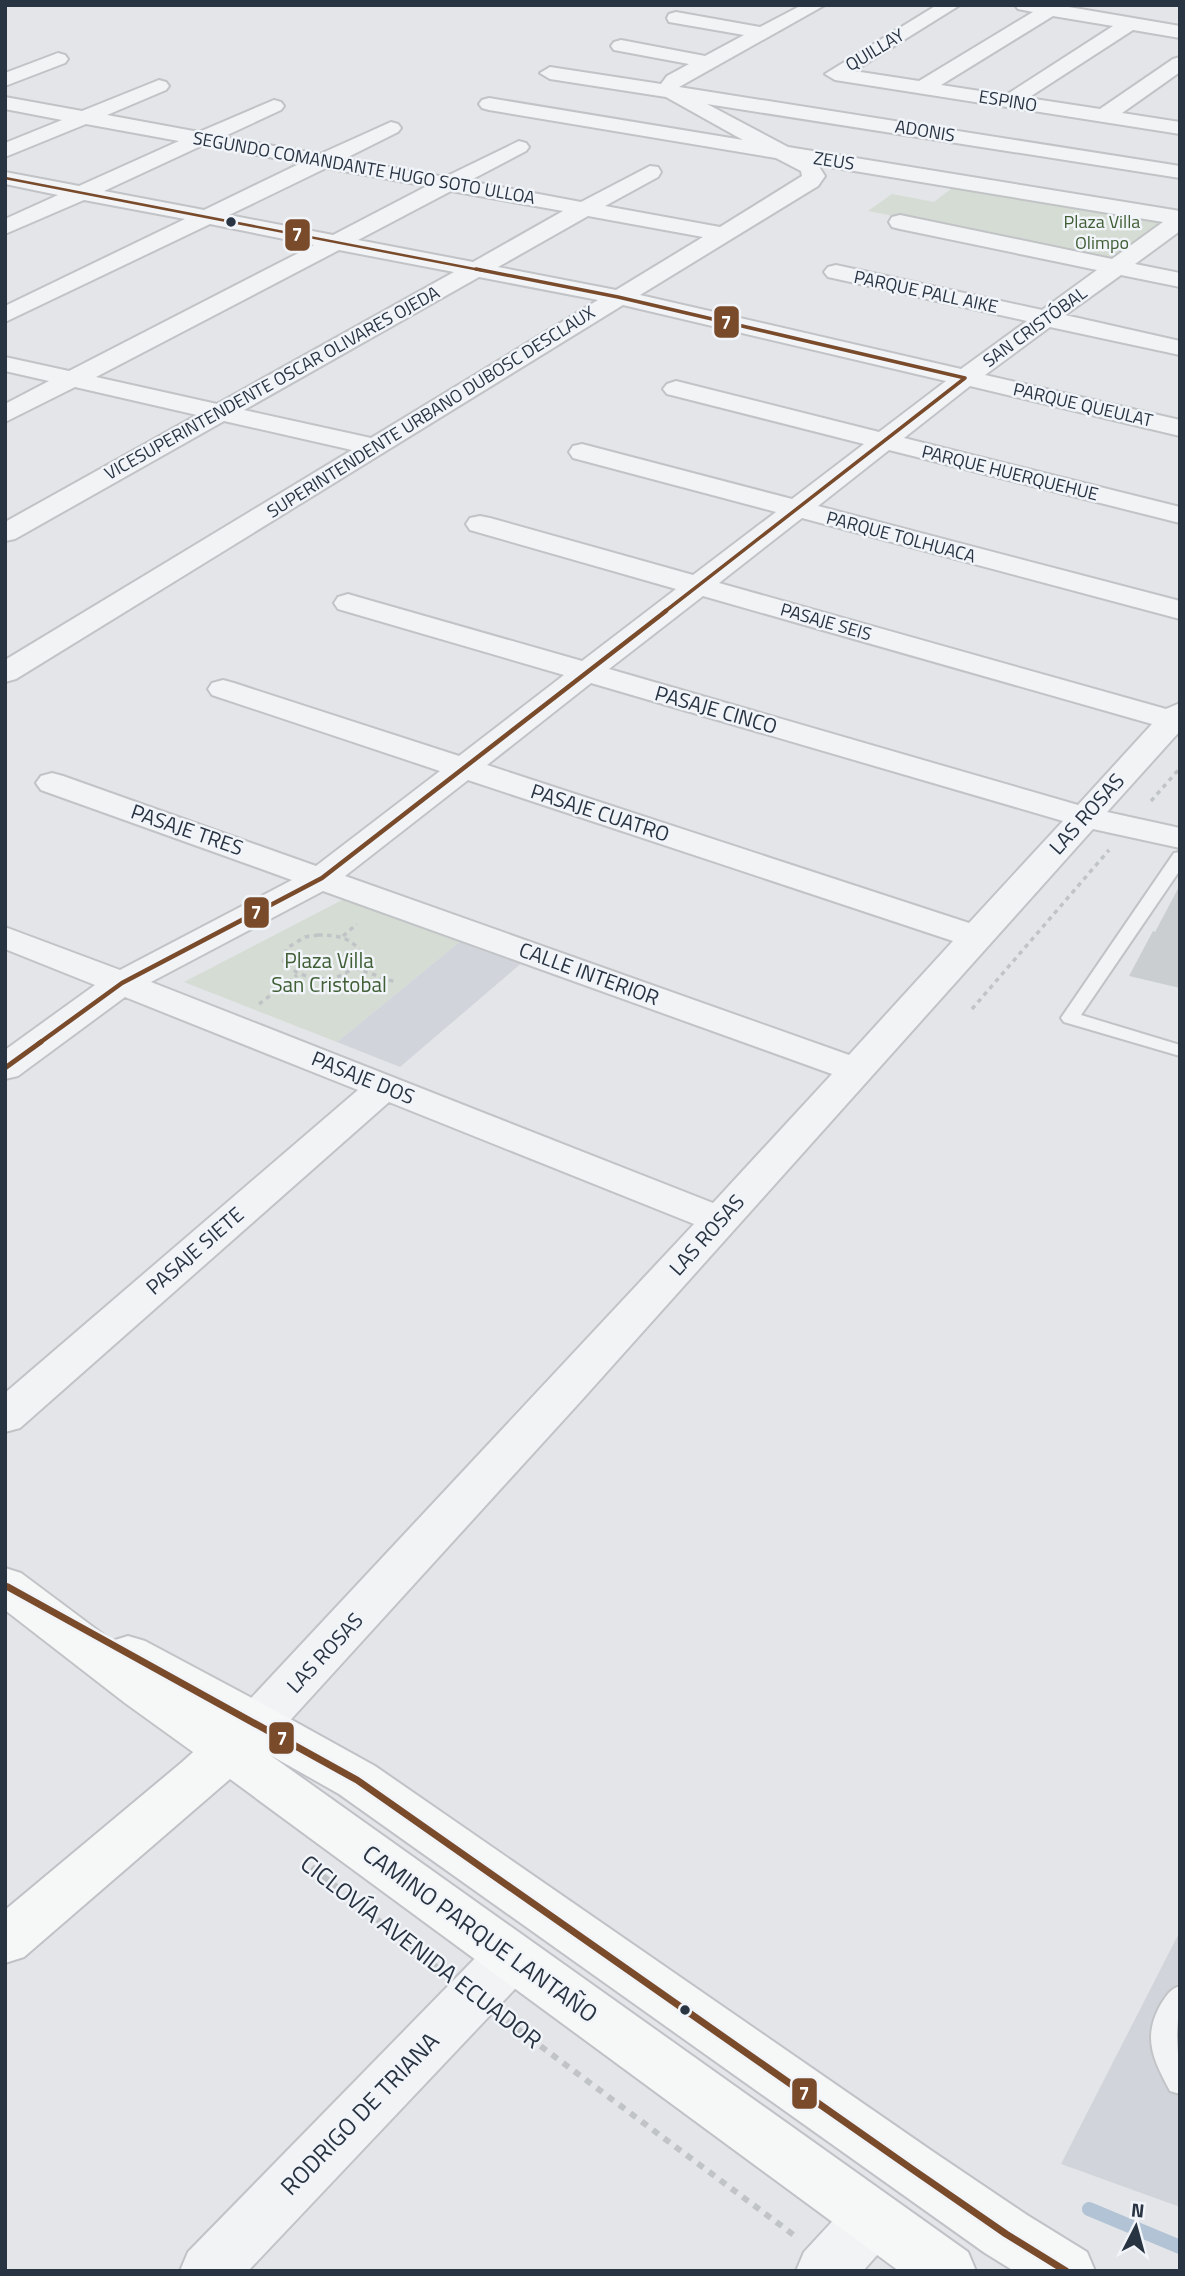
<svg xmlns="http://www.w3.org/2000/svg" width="1185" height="2276" viewBox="0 0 1185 2276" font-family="'Titillium Web',sans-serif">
  <rect width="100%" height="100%" fill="#e3e5e8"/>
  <path fill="#d1d5db" d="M463,939L524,961L400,1067L337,1042Z
    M1180,1931V2207L1061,2164Z"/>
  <path fill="#d4dcd3" d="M959,183L1170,218L1114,259L868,211L892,194L934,202Z
    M348,897L463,939L337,1042L184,982Z"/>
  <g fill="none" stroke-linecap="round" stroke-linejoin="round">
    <path stroke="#b1c3d4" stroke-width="14" d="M1089,2209L1180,2247"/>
  </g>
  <path fill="#cbced1" d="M1180,885V988L1129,976L1153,931L1155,932Z"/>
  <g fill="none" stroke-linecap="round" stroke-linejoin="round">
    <g stroke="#c1c3c6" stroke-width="4">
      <path id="service" d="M1180,852V870L1081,1015L1180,1045V1056L1064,1022L1061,1018L1174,853Z
        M1180,1986L1177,2035L1180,2094L1170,2091C1153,2060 1142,2037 1161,2004C1167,1995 1170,1989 1180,1986Z"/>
    </g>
    <g stroke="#c1c3c6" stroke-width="4">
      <path id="minor" d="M802,5H825L679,87L1180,166V178L707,104L788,147L1180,211V231L1135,264L1180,273V287L1121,275L1065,315L1180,341V355L1050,327L985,375L1180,420V436L970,386L904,438L1180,507V523L889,450L818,506L1180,601V619L802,518L719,583L1166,709L1180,703V731L1107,812L1180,828V848L1093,829L580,1402L274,1738L257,1743L240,1738L233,1724L240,1710L694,1224L389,1102L20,1428L5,1432V1393L358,1090L125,997L18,1076L5,1079V1050L95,985L5,949V927L120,970L292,880L41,790L36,783L41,776L52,773L63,776L316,866L440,771L212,695L208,689L212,683L223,680L234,683L459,756L564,675L338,609L334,603L338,597L348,594L358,597L582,661L676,589L470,530L466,524L470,518L480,516L490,518L693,575L776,512L573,458L569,452L573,446L582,444L792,499L864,444L667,394L663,389L667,384L676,381L879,432L946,381L623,305L16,679L5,682V660L352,450L224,421L15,539L5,541V522L197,415L75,387L5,422V404L49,381L5,371V357L69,371L314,245L210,224L5,322V306L185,219L84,200L5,234V219L58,195L5,184V172L79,186L179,141L86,124L5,157V143L62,120L5,109V97L82,111L159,80L166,82L169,86L166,90L107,115L199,132L274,100L281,102L284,106L281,110L223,137L320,154L391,122L398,124L401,128L398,132L344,159L445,177L519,141L526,143L529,147L526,151L469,181L581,202L650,166L658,167L661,172L658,177L605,206L720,227L802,176L801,171L776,158L489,110L482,108L479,104L482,100L489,98L743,140L666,97L550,79L540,73L550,67L661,84L667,76L689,64L614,50L611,46L614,42L621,40L705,56L744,35L669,22L667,18L669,14L676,12L760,27ZM203,145L301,163L204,210L104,191ZM818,165L1163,222L1112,259L900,215L892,217L889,222L892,227L900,229L1097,270L1042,310L836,265L828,267L824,272L828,277L1027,321L961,369L640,295L818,186L825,176ZM326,168L427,186L333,235L229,215ZM451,191L563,211L473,262L358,240ZM588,216L703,237L616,290L498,267ZM339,250L454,272L217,404L96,377ZM479,277L598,300L371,438L244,410ZM703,596L1152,724L1078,805L609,669ZM591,683L1063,821L969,923L487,765ZM468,780L953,941L849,1055L345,876ZM323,891L832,1074L713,1203L151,982Z
        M937,5H960L854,71L919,81L1033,12L1018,9L1015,5H1057L1180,26V38L1133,30L1028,98L1100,109L1173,59L1180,57V72L1122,113L1180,122V134L835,80L825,74ZM1053,16L1113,26L1006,95L941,85Z
        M58,53L65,55L68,59L65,63L5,86V73Z
        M511,1934L530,1941L538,1957L530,1973L248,2271H180L188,2252L492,1941Z
        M873,2191L893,2199L902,2218L893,2237L863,2271H796L804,2252L853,2199Z"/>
    </g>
    <g stroke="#c1c3c6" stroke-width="4">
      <path id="secondary" d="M5,1568L21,1573L112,1641L128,1636L145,1641L274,1710L281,1724L274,1738L257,1743L247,1740L253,1751L245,1765L228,1771L211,1765L125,1703L5,1610Z"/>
    </g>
    <g stroke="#bfc2c6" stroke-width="4">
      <path id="primary" d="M257,1705L274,1710L375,1766L932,2151L1027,2215L1087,2252L1095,2271H1014L985,2253L339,1794L270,1755L968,2252L976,2271H899L230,1779L24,1957L5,1963V1910L181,1763L240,1710Z"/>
    </g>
    <path stroke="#c1c4c7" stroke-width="3.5" stroke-dasharray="4.5 4.5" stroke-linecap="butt" d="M1151,801L1180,768
      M318,935C336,935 352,937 362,954C348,987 307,984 283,963L287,948L305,937Z
      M343,936L357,924
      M355,968L395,982
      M259,1004L297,975
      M972,1009L1109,850"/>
    <path stroke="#c1c4c7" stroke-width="6" stroke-dasharray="7 7" stroke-linecap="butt" d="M312,1867L439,1969
      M507,2021L795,2236"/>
    <use href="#service" fill="#f2f3f5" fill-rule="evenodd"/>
    <use href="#minor" fill="#f2f3f5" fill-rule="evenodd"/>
    <use href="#secondary" fill="#f6f7f7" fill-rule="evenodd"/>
    <use href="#primary" fill="#f6f7f7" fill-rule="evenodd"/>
    <g stroke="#f1f4f8" stroke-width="5">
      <path id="bus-1-far4" d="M5,178L485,271"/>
    </g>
    <g stroke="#f1f4f8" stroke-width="7">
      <path id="bus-1-far3" d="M476,269L618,297L965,378
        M663,613L965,378"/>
    </g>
    <g stroke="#f1f4f8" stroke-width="9">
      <path id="bus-1-far2" d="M38,1044L122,983L322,878L666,611"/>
    </g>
    <g stroke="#f1f4f8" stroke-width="10">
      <path id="bus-1-far1" d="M5,1068L41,1042
        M5,1585L12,1589"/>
    </g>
    <g stroke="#f1f4f8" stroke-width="12">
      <path id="bus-1" d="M8,1587L357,1780L912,2169L1006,2234L1066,2271"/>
    </g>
    <use href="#bus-1-far4" stroke="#7a4b2a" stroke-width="2.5"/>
    <use href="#bus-1-far3" stroke="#7a4b2a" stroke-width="3.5"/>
    <use href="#bus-1-far2" stroke="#7a4b2a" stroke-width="4.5"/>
    <use href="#bus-1-far1" stroke="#7a4b2a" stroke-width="5"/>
    <use href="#bus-1" stroke="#7a4b2a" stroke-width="7"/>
  </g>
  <g fill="#293443" stroke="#f1f4f8" stroke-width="2.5">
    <circle cx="231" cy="222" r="6"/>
    <circle cx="685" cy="2010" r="6"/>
  </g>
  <g text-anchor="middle" stroke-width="5" stroke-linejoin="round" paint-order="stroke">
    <g font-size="18" fill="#293443" stroke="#f1f4f8">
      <text transform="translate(875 50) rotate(-31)" y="6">QUILLAY</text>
      <text transform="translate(1008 101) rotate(9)" y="6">ESPINO</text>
      <text transform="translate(925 131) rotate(9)" y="6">ADONIS</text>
      <text transform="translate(834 161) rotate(9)" y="6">ZEUS</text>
      <text transform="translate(364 168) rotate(10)" y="6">SEGUNDO COMANDANTE HUGO SOTO ULLOA</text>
      <text transform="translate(926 292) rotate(12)" y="6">PARQUE PALL AIKE</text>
      <text transform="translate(1035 327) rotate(-36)" y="6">SAN CRISTÓBAL</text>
      <text transform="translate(272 383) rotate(-29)" y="6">VICESUPERINTENDENTE OSCAR OLIVARES OJEDA</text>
      <text transform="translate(1083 405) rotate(13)" y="6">PARQUE QUEULAT</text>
      <text transform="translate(431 412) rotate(-32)" y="6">SUPERINTENDENTE URBANO DUBOSC DESCLAUX</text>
      <text transform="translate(1010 473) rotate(14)" y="6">PARQUE HUERQUEHUE</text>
      <text transform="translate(901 537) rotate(15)" y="6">PARQUE TOLHUACA</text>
      <text transform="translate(826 622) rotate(16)" y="6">PASAJE SEIS</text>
    </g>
    <g font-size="18" fill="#405f36" stroke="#f1f4f8">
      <text x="1102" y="228">Plaza Villa<tspan x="1102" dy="21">Olimpo</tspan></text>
    </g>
    <g font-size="21" fill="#293443" stroke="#f1f4f8">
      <text transform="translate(716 710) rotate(16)" y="7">PASAJE CINCO</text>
      <text transform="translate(600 813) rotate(18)" y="7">PASAJE CUATRO</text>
      <text transform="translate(1087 814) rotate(-48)" y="7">LAS ROSAS</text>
      <text transform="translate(187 830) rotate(19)" y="7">PASAJE TRES</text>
      <text transform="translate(589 974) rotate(20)" y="7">CALLE INTERIOR</text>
      <text transform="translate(363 1078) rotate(22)" y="7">PASAJE DOS</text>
      <text transform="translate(707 1235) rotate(-48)" y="7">LAS ROSAS</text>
      <text transform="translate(195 1251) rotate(-41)" y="7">PASAJE SIETE</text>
      <text transform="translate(325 1653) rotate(-47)" y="7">LAS ROSAS</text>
    </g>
    <g font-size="21" fill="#405f36" stroke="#f1f4f8">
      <text x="329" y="968">Plaza Villa<tspan x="329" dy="24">San Cristobal</tspan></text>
    </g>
    <g font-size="24" fill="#293443" stroke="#f1f4f8">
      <text transform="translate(480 1934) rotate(36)" y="8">CAMINO PARQUE LANTAÑO</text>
      <text transform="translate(421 1952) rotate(38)" y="8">CICLOVÍA AVENIDA ECUADOR</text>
      <text transform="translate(360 2114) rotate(-46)" y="8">RODRIGO DE TRIANA</text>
    </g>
  </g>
  <g stroke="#f1f4f8" stroke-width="2.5">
    <rect x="284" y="218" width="27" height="34" rx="7" fill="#7a4b2a"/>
    <rect x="713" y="305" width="27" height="34" rx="7" fill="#7a4b2a"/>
    <rect x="243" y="896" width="27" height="33" rx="7" fill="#7a4b2a"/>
    <rect x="268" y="1721" width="27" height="34" rx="7" fill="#7a4b2a"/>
    <rect x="791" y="2077" width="27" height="33" rx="7" fill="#7a4b2a"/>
  </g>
  <g font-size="19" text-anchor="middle" font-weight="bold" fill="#fff">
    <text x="297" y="241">7</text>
    <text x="726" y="329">7</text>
    <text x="256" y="919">7</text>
    <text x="282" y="1745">7</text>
    <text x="804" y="2100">7</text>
  </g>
  <rect width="1185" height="2276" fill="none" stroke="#293443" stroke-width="14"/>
  <g transform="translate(1136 2227) rotate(6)" stroke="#f1f4f8" stroke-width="5" paint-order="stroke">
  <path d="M0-5L12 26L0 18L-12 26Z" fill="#293443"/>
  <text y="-10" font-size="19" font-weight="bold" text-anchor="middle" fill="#293443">N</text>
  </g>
</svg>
